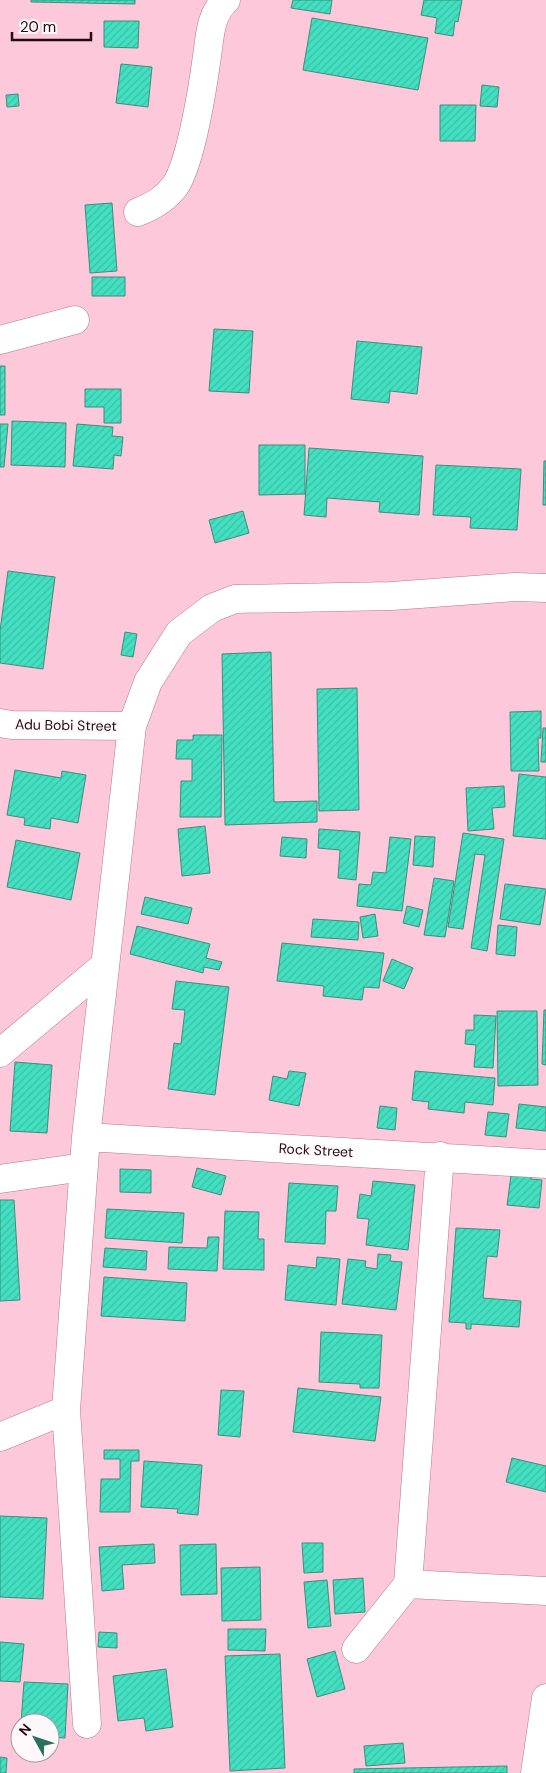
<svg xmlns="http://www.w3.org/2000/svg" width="546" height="1773" viewBox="0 0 546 1773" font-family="'DM Sans',sans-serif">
  <defs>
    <pattern id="building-hatch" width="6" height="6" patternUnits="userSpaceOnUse" patternTransform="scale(1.25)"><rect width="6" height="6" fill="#42e0c1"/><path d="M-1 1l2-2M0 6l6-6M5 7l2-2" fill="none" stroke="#3abfa5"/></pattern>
  </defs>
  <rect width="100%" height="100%" fill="#fdc8da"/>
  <path fill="url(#building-hatch)" stroke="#408c7b" d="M31,0H135V4L31,2Z
    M293,0H332L330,14L291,8Z
    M424,0H462L458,22L455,21L453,36L435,33L437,18L421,15Z
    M312,18L428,38L418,90L303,70Z
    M104,21H139L138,48L104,47Z
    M121,64L152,67L148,107L116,103Z
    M482,85L499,87L497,107L480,106Z
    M18,94L19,106L7,107L6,95Z
    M440,105H476L475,141H440Z
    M112,203L117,271L90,273L85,205Z
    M92,277H125V296H92Z
    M214,329L253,331L249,393L209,391Z
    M357,341L422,347L417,394L390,391L389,403L351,399Z
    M0,366H5V415H0Z
    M85,389H121V423H104V407H85Z
    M12,421L66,423L65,467L11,465Z
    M0,424H8L4,467H0Z
    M77,424L113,427L112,436L123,437L121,456L114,455L113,469L73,466Z
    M259,445H305V494L259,495Z
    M309,448L423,456L419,515L379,512L380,502L327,498L326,517L304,515Z
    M544,461H546V505H543Z
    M436,465L521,469L517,530L470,528L471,517L433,515Z
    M243,511L249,533L215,543L209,520Z
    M8,571L55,577L43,669L0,663V631Z
    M125,632L137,634L133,657L121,655Z
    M271,652L274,802L317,801V822L225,825L222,654Z
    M357,688L359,810L319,811L317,689Z
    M541,711V738H538L539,771H511L510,712Z
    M543,728H546V762H541Z
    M193,735H222L221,817H180L181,781H192V759H176L177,740H193Z
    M15,770L61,778L62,771L86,775L78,823L51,818L50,829L24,825L25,818L7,815Z
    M519,774L546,777V839L513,836Z
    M504,786L505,807L492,808L494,829L468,831L466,788Z
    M205,826L210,873L182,876L178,829Z
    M319,829L360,832L356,880L338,878L340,850L318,848Z
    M463,833L504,839L487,951L471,948L485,855L475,854L463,929L448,927Z
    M415,836L435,837L433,867L413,865Z
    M282,837L307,839L306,858L280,856Z
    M390,837L411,839L402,911L357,906L359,884L371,885L373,872L386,873Z
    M16,840L80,853L71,900L7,887Z
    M434,878L454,881L445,937L424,935Z
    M505,884L546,889L540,925L500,919Z
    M145,897L192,908L188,924L141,914Z
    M407,906L423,910L419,927L403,923Z
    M375,914L378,936L363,938L360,917Z
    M313,919L359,922L358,940L311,937Z
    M498,925L517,927L515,956L496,954Z
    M137,926L210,944L206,958L222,962L219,970L204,967L203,973L130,954Z
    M282,943L384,953L379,988L364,987L362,1000L323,996L324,986L277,981Z
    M392,959L413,968L404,989L383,981Z
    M176,981L229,987L215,1095L168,1089L174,1043L181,1044L185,1010L172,1009Z
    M544,1010H546V1065L542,1064Z
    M497,1011H537L538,1085L498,1086Z
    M474,1015L496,1016L493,1068L474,1067L476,1045L465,1044L466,1030H474Z
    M15,1062L52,1065L47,1133L10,1131Z
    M289,1071L306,1073L299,1106L269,1100L273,1076L287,1079Z
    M415,1071L495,1078L493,1105L465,1102L464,1113L428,1109L429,1102L412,1100Z
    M519,1104L546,1107V1131L516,1128Z
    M380,1106L397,1108L395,1130L377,1128Z
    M488,1112L509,1114L506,1137L485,1135Z
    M197,1168L226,1176L221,1195L192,1187Z
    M120,1169L151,1170V1193L120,1192Z
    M532,1171L531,1179L542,1180L539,1208L507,1205L511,1175Z
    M373,1181L415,1185L408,1250L366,1245L369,1219L357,1218L360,1194L371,1196Z
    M289,1183L338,1186L336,1211H326L325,1244L285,1242Z
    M0,1200H14L20,1300L0,1301Z
    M107,1209L184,1213L182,1243L105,1238Z
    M225,1211L259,1212L258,1239H264V1270L223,1269Z
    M456,1228L500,1230L497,1257L487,1256L483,1298L521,1301L519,1327L471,1324V1329H466V1323L449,1322Z
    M208,1237H219L217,1271L168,1269L169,1247L207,1248Z
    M105,1248L147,1251L146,1270L103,1267Z
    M378,1254L391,1255L390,1261L402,1262L396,1310L342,1304L348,1259L366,1261L365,1267L377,1269Z
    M317,1257L340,1259L336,1305L285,1300L288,1265L316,1268Z
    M104,1277L187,1283L185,1321L101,1316Z
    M321,1332L382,1335L379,1388H360V1384L319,1382Z
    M298,1388L381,1397L375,1441L293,1432Z
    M221,1390L244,1391L240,1437L218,1435Z
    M104,1450H139V1461H131L130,1512H100L101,1479H120V1459H104Z
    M512,1458L546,1466V1492L506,1482Z
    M144,1461L202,1465L198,1515L177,1513L178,1509L141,1507Z
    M0,1516L47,1518L43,1599L0,1597Z
    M302,1543H323V1572L304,1573Z
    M154,1544L155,1563L122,1565L124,1589L102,1591L99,1547Z
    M216,1544L217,1594L181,1595L180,1545Z
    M260,1567L261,1620L222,1621L221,1568Z
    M363,1578L365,1612L335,1614L333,1580Z
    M327,1580L331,1626L308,1628L304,1582Z
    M228,1629H266L265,1651L228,1650Z
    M99,1632L117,1633V1648L98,1647Z
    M0,1642L24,1644L20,1682L0,1681Z
    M335,1651L345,1689L317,1697L307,1659Z
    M280,1654L285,1768L230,1771L225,1656Z
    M166,1669L173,1727L146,1731L144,1718L118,1721L113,1676Z
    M24,1682L68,1684L65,1738L50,1737V1723H21Z
    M403,1743L405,1763L366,1766L364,1746Z
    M0,1757L7,1758L6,1773H0Z
    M507,1766V1773H354V1769Z"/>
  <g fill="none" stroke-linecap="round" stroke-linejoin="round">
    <g stroke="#b5788e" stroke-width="29">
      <path id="minor" d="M138,212C154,206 165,199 175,186C191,163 203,86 207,56C210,36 210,15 226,0
        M0,340L75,320
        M0,723L12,725L132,726
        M0,1053L104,966
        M86,1137L546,1164
        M0,1179L84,1167
        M0,1437L66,1410
        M408,1584L440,1156
        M356,1649L408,1584L546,1591
        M87,1724L66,1410L86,1137L132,726L148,682L179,633L212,608L235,599L392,596L515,587L546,588
        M535,1773L546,1698"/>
    </g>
    <use href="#minor" stroke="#fff" stroke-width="28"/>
  </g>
  <g text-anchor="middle" stroke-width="4" stroke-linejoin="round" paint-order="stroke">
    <g font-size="14" fill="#210b14" stroke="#fff8fa">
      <text transform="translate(66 725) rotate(1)" y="5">Adu Bobi Street</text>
      <text transform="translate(316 1150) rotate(3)" y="5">Rock Street</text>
    </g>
  </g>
  <g transform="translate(35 1738) rotate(310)"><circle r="24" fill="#fff8fa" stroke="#a6999e"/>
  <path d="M0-4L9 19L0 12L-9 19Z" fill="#2b6f60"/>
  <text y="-8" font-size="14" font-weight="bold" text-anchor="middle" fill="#210b14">N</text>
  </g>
  <path d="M12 32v8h79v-8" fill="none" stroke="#210b14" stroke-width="2.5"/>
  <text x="20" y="32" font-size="15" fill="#210b14" stroke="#fff8fa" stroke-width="4" paint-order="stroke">20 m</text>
</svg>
